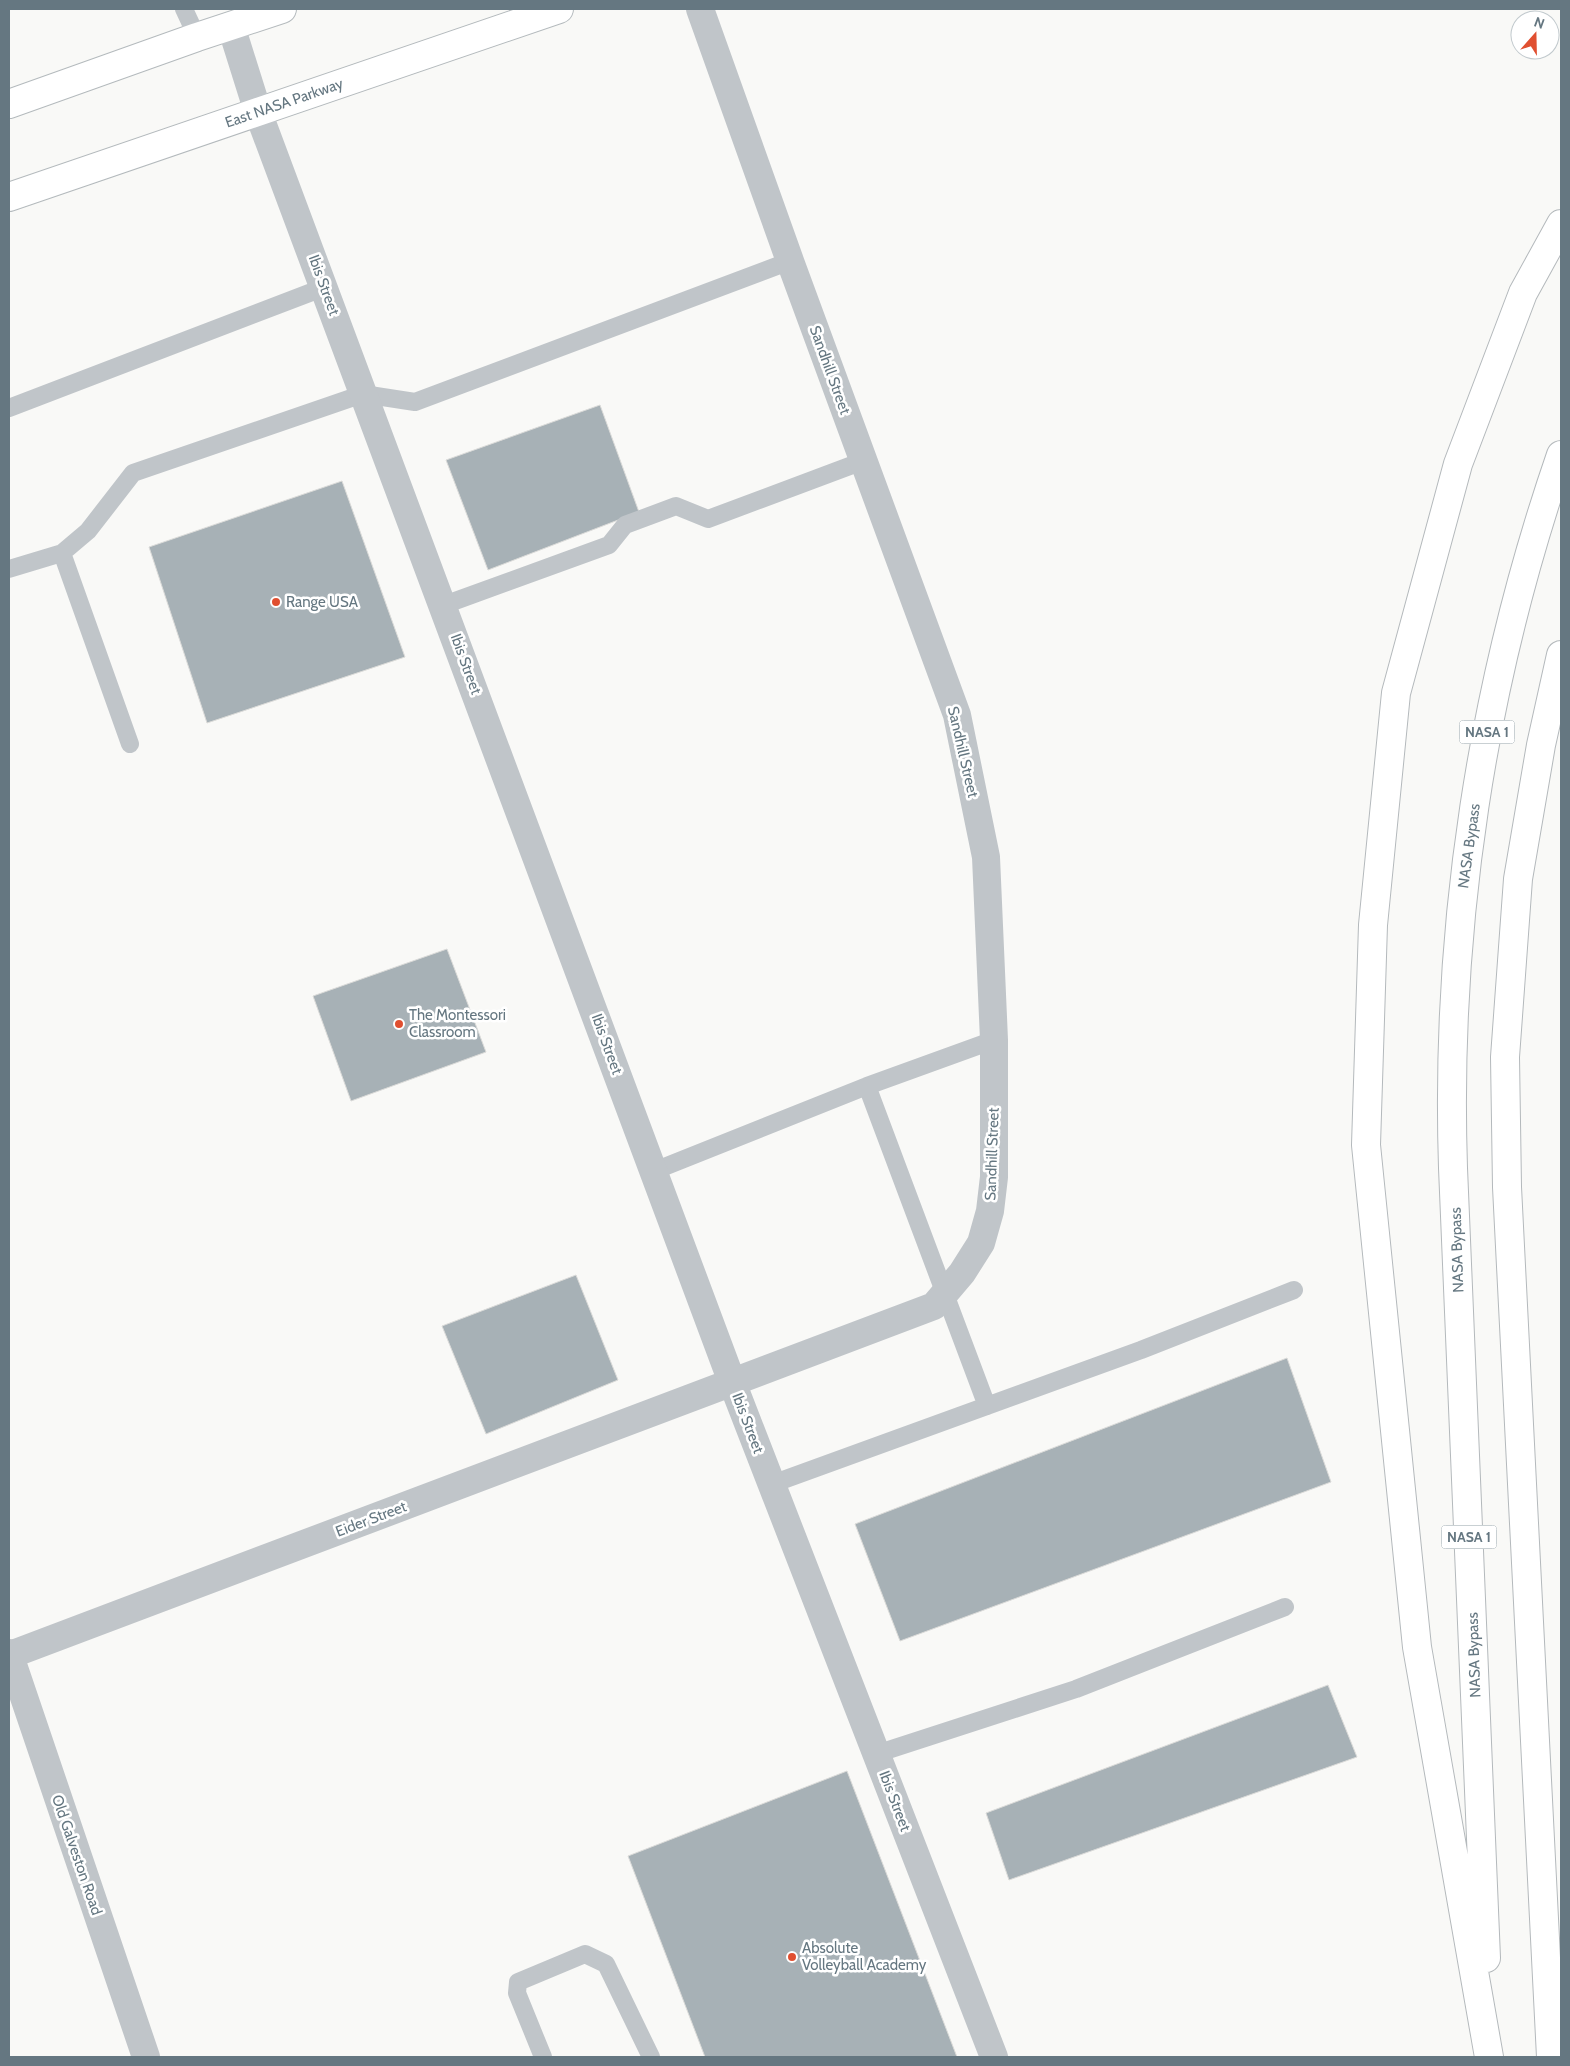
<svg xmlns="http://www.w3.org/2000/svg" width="1570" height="2066" viewBox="0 0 1570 2066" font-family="Cabin,sans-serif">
  <rect width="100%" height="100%" fill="#f9f9f7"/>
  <path fill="#a7b1b6" stroke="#dbdbd9" d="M600,405L639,512L488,570L446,460Z
    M342,481L405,657L207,723L149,547Z
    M447,949L486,1052L351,1101L313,996Z
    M576,1275L618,1380L486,1434L442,1326Z
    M1287,1358L1331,1482L900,1641L855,1524Z
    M1328,1685L1357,1757L1009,1880L986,1813Z
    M847,1771L957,2057H705L628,1856Z"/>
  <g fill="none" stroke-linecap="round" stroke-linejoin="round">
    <g stroke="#b4babd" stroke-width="30">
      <path id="primary" d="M9,104L197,37L282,9
        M9,197L559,9"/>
    </g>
    <g stroke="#b4b9bc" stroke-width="30">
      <path id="highway" d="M1486,1958L1453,1168C1445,926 1482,684 1561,455
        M1489,2057L1417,1647L1366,1145L1373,925L1396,693L1458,464L1523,293L1561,224
        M1551,2057L1507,1187L1505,1057L1518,879L1541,745L1561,655"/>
    </g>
    <path stroke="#c0c5c9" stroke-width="18" d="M184,9L197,37
      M9,408L325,287
      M62,553L130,744
      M9,569L62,553L88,531L133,473L363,394L415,402L790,261
      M444,605L609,545L625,525L676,506L708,519L863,461
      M654,1171L867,1086
      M987,1406L867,1086L994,1040
      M772,1484L1141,1350L1294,1290
      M876,1754L1076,1689L1285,1607
      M543,2057L517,1993L518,1982L585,1954L606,1964L651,2057"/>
    <path stroke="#c0c5c9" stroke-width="28" d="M231,26L258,112L732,1382L994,2057
      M9,1653L146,2057
      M10,1655L934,1306L962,1273L981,1243L990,1211L994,1177V1040L986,857L957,715L790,261L700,9"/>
    <use href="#primary" stroke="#fff" stroke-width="28"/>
    <use href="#highway" stroke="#fff" stroke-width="28"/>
  </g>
  <g fill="#e04f30" stroke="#fff" stroke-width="2">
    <circle cx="276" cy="602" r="5"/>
    <circle cx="399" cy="1024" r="5"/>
    <circle cx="792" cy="1957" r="5"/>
  </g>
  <g text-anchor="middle" stroke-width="5" stroke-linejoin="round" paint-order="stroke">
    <g fill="#fff" stroke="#93a0a7" stroke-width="1">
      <rect x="1459.5" y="720.5" width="55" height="23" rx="4"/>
      <rect x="1441.5" y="1525.5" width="55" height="23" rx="4"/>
    </g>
    <g font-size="14" font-weight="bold" fill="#657781">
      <text x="1487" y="737">NASA 1</text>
      <text x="1469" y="1542">NASA 1</text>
    </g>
    <g font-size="15" fill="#657781" stroke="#fff">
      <text transform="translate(284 103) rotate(-19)" y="5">East NASA Parkway</text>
      <text transform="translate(324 285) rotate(70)" y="5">Ibis Street</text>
      <text transform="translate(830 370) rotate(70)" y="5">Sandhill Street</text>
      <text transform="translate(466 664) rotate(70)" y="5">Ibis Street</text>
      <text transform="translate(963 752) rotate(77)" y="5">Sandhill Street</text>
      <text transform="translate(1469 846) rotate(-82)" y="5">NASA Bypass</text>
      <text transform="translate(607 1044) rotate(70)" y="5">Ibis Street</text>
      <text transform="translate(992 1154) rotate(-88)" y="5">Sandhill Street</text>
      <text transform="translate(1457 1250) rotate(-92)" y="5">NASA Bypass</text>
      <text transform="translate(748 1423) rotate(69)" y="5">Ibis Street</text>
      <text transform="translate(371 1519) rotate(-21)" y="5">Eider Street</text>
      <text transform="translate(1474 1655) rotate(-92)" y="5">NASA Bypass</text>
      <text transform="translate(895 1801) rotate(69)" y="5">Ibis Street</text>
      <text transform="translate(77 1855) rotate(71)" y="5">Old Galveston Road</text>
    </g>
    <g font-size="15" fill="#657781" stroke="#fff" text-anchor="start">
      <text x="286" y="607">Range USA</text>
      <text x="409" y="1020">The Montessori<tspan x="409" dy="17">Classroom</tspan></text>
      <text x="802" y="1953">Absolute<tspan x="802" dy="17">Volleyball Academy</tspan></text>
    </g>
  </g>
  <rect width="1570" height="2066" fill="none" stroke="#657781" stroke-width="20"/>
  <g transform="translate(1535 35) rotate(20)"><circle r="24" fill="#ffffff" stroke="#c1c9cd"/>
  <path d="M0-4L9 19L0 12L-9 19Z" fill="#e04f30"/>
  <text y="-8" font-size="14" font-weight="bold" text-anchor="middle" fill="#657781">N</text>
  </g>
</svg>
